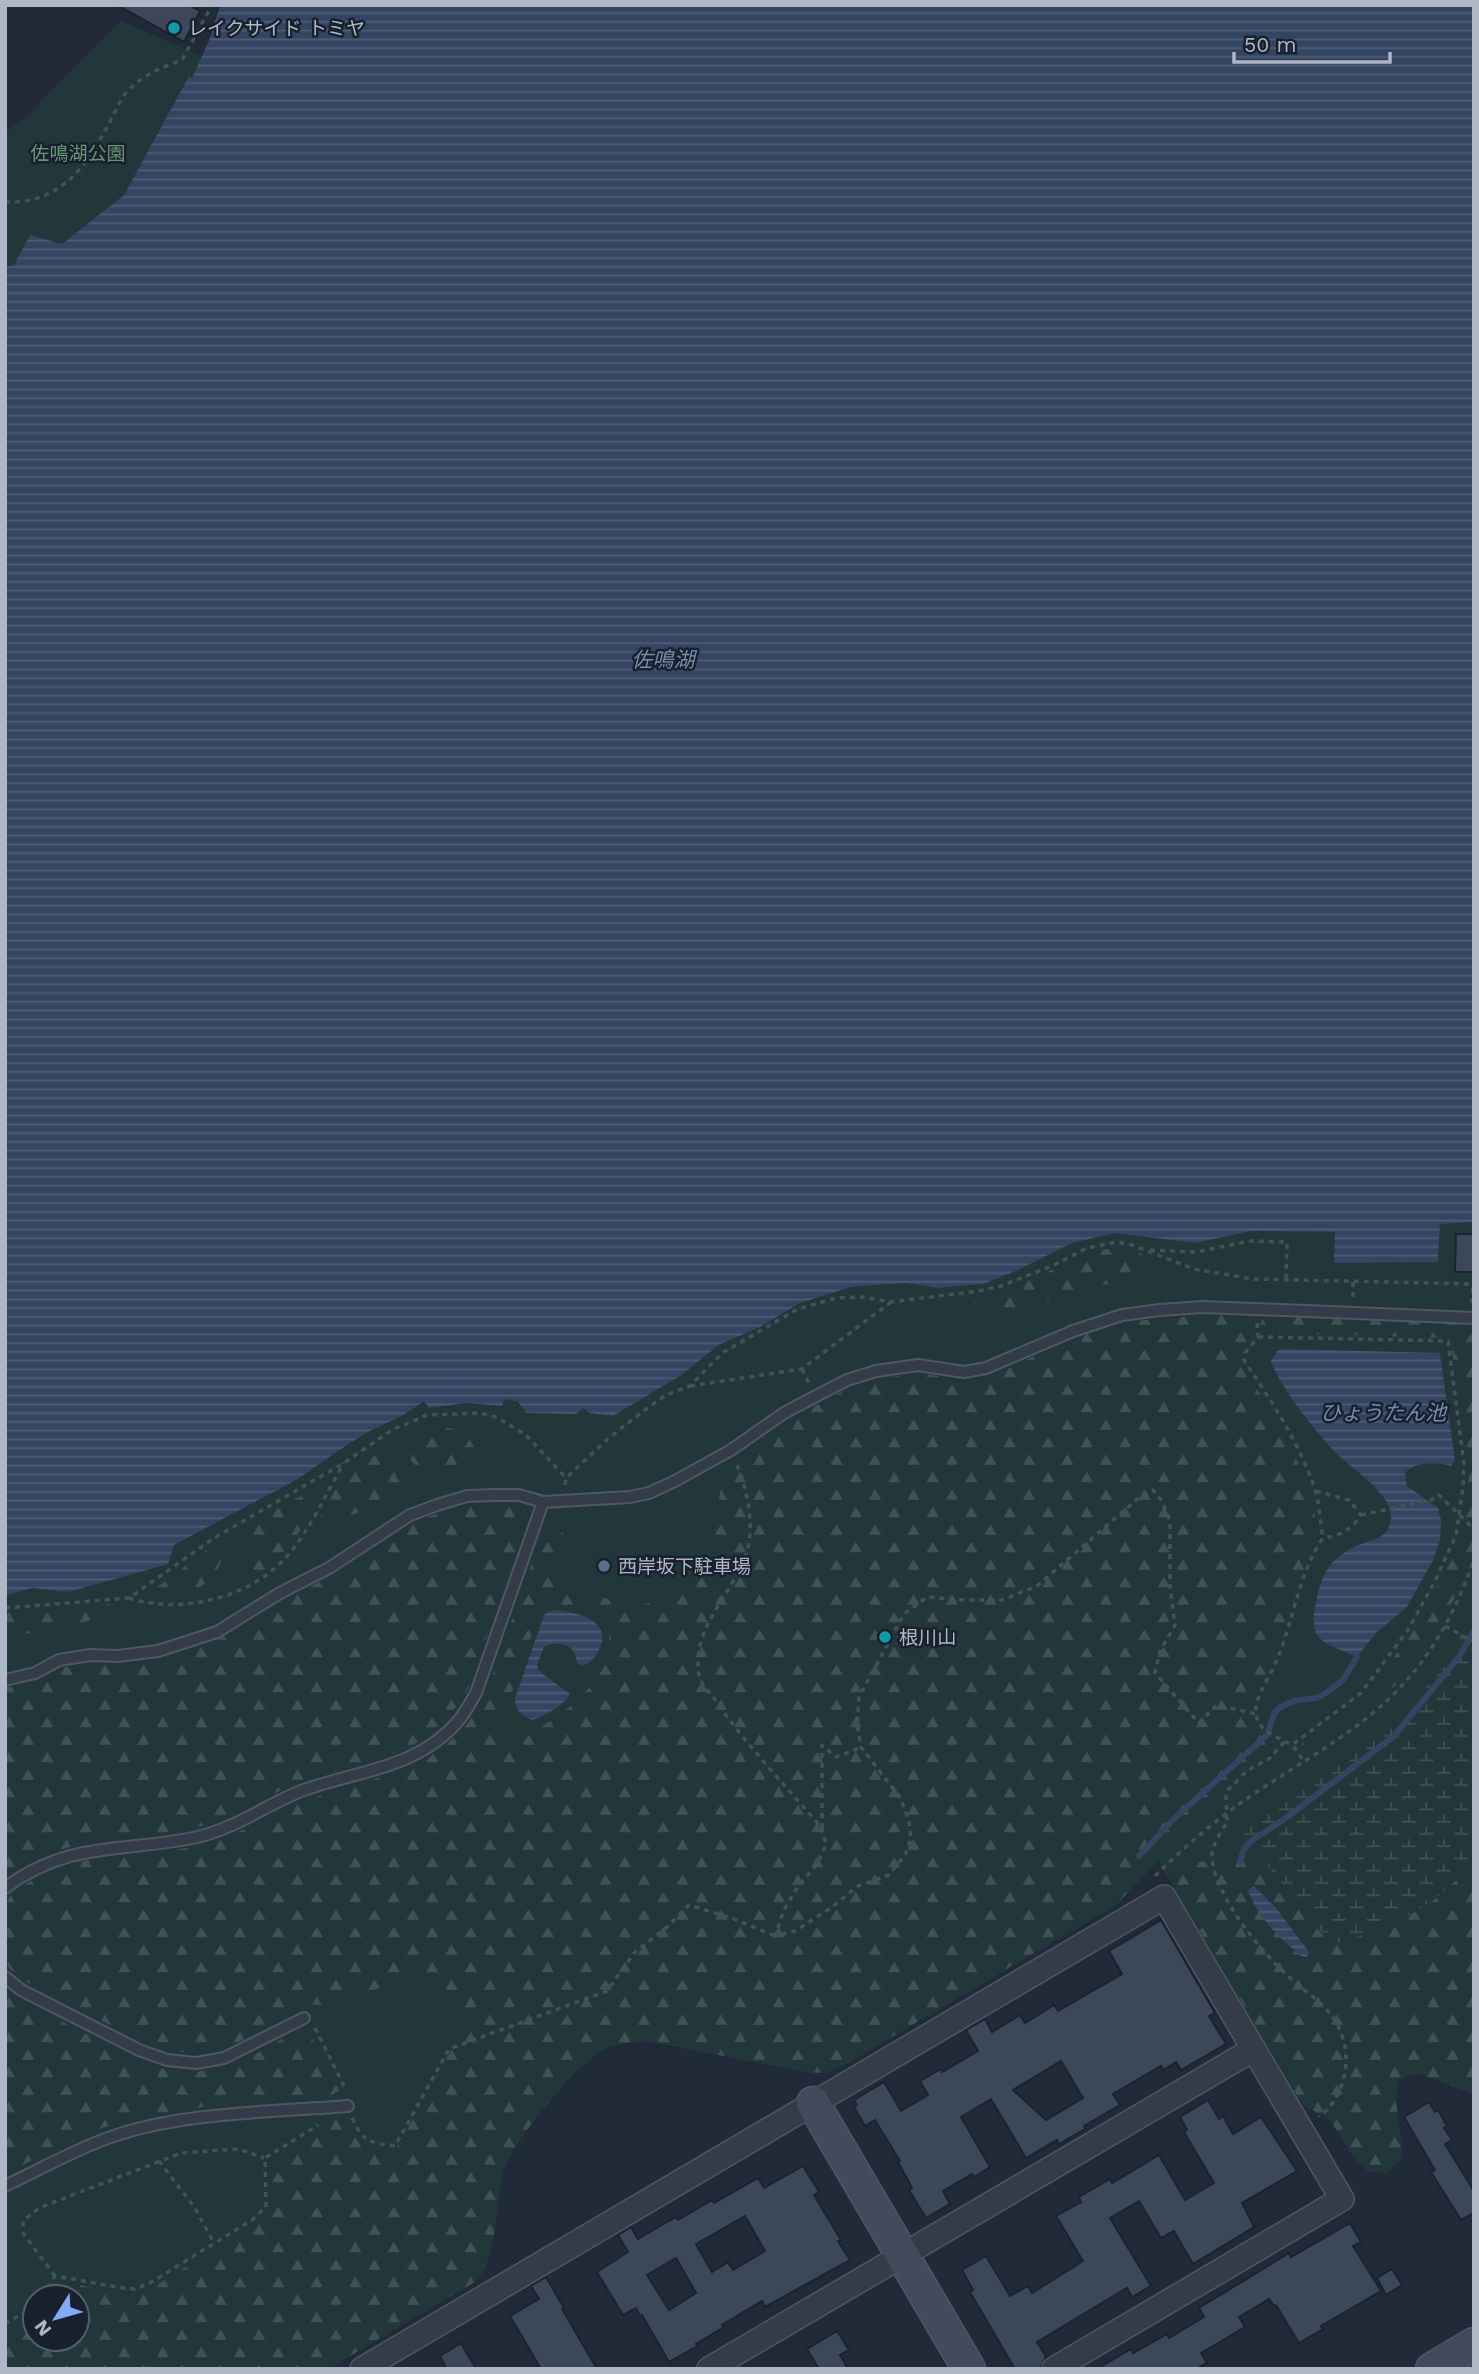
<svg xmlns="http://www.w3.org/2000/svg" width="1479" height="2374" viewBox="0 0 1479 2374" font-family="'Work Sans','Noto Sans JP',sans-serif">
  <defs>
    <pattern id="forest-firs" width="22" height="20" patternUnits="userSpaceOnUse" patternTransform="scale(1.75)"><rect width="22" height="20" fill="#22373a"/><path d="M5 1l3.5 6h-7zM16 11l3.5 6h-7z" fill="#405255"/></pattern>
    <pattern id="wetland-marsh" width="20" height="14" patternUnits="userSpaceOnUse" patternTransform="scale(1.75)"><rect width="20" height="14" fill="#22373a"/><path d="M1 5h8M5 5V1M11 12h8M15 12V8" fill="none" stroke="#405255"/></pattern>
    <pattern id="water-rules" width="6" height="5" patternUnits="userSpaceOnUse" patternTransform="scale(1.75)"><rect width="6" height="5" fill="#344561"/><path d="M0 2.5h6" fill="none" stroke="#4f5e76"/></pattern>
  </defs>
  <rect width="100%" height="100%" fill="#212a39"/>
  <path fill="#22373a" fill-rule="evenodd" d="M121,21L202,56L192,78L189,76L124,195L62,244L30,236L14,265L5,267V131L21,122Z
    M1474,1222V2094L1420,2074L1407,2075L1398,2081C1392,2107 1404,2132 1401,2160L1386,2173L1368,2171L1354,2158L1330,2120L1305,2106L1299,2099L1158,1861L1119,1902L1108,1910L843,2066L825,2073L806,2072L651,2042C635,2042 619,2042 604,2050C577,2063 514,2140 504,2169C493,2202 500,2258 475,2282L328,2369H5V1596L32,1588L68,1592L174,1545L298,1479L338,1451L366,1433L402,1416L424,1400L430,1408L466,1403L501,1406L504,1399L515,1401L527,1413L583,1408L613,1416L680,1376L719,1345L760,1327L800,1303L851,1287L906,1283L937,1288L982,1284L1018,1270L1072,1243L1115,1233L1195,1243L1252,1231L1335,1232L1334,1262H1438L1440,1223ZM35,2297H77V2339H35Z"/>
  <path fill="url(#forest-firs)" fill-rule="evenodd" d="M1117,1247C1134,1249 1147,1254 1157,1268L1155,1273L1147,1279C1121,1283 1096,1285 1071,1291C1048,1296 992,1331 974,1303C979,1292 992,1293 1003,1290C1042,1278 1076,1253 1117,1247Z
    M1202,1315L1243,1316L1251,1320L1253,1335L1240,1352V1362L1285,1434L1311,1492L1315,1516V1532L1311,1548L1272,1661L1252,1700V1715L1256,1726L1269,1741L1270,1752C1257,1764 1240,1767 1227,1783C1220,1791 1223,1801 1217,1810L1150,1868L1119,1902L843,2066L825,2073L806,2072L651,2042C635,2042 619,2042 604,2050C577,2063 514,2140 504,2169C493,2202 500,2258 475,2282L328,2369H5V2329L35,2313V2339H77V2297H49L59,2284L69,2283L122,2293H136L152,2288L264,2217C280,2196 261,2174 280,2154L338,2117L346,2118C364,2140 363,2150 396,2148L460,2034L448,1994L422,1998L416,1982L411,1979L322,2005L306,2004L247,2038L222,2049L195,2053L169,2051L143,2042L26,1982L10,1969L5,1962V1904L11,1895L27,1883L70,1865L91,1859L196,1847L225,1838L303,1801L411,1768L441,1750L466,1726L485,1697L542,1533L548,1527L556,1526L563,1532C564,1552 545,1569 566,1583C583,1589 623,1607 638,1606C660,1604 703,1566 710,1545C718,1519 718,1491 727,1465L789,1420L850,1387L878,1379L918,1373L964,1380L989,1376L1076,1338L1124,1322ZM551,1603C568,1604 607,1614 609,1634C610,1643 606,1652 603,1660C600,1670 595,1681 588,1689C571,1710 545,1723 524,1739L515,1741C504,1736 501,1732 502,1720L538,1616L543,1608Z
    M1269,1315L1462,1323C1472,1328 1472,1337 1474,1347V1544L1456,1596L1425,1650L1405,1676L1391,1689L1372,1696L1349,1726L1305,1754L1300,1746L1303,1743L1364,1696L1412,1633L1439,1583L1461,1536L1468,1488L1469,1464L1450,1338L1270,1333L1264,1331L1260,1324L1263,1319Z
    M439,1426C461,1430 469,1432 477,1454C472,1465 461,1477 448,1476C443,1476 442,1474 437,1473C434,1472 430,1474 426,1473C413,1469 407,1454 404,1442C412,1428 423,1428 439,1426Z
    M377,1456L392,1464L403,1479L402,1487L396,1491L385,1494L366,1511L327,1521L321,1517L322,1511C337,1486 345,1458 377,1456Z
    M301,1496L309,1501C309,1527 278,1569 252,1574L246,1570L245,1562L249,1557L241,1543C242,1534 245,1529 251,1523Z
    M495,1503C511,1503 527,1502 527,1522L468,1689L451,1714L429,1735L403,1751L296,1783L218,1821L192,1829L87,1841L42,1856L18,1867L5,1876V1688L38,1680L62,1668L90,1663H118L160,1659L196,1648L221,1638L284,1600L333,1575L414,1521L468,1504Z
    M212,1549L217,1550L222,1558C213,1590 182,1598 152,1599L149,1597L152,1591L207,1550Z
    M110,1604L114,1609C101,1624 28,1632 5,1638V1613Z
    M1248,1856L1258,1858L1267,1864L1321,1933L1338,1943L1409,1915L1431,1902L1474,1865V2094L1420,2074L1407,2075L1398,2081C1392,2107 1404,2132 1401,2160L1386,2173L1368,2171L1354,2158L1330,2120L1305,2106L1299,2099L1179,1896L1177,1888L1178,1879L1199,1862ZM1254,1886L1277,1909L1301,1956L1269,1923Z
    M5,1989L16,1998L135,2059L164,2069L196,2072L227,2067L256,2054L297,2030L302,2028L308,2030L339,2090L331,2096C256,2103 179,2104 108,2126C72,2138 38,2158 5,2174Z"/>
  <path fill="url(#wetland-marsh)" d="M1474,1612V1865L1431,1902L1409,1915L1348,1941L1338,1943L1328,1940L1259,1855L1240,1827C1302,1786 1371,1748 1421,1693C1442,1669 1459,1640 1474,1612Z"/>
  <path fill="url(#water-rules)" d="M220,5H1474V1222L1440,1224L1438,1262L1334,1263L1335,1232L1252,1231L1195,1243L1115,1233L1072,1243L1018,1270L983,1284L937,1288L906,1283L851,1287L800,1303L760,1327L719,1345L680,1376L613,1416L590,1413L583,1408L576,1414L526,1413L518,1402L505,1399L502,1406L466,1403L429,1408L424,1401L402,1416L366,1433L338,1451L298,1479L174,1545L168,1564L68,1592L32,1588L5,1596V267L14,265L30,235L62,244L124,195L189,76L192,78L210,38Z
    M1283,1349L1440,1353L1455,1461L1451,1466C1436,1463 1423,1461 1409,1469L1405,1473L1407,1486L1438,1508L1441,1521L1440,1540L1433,1560L1407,1607L1376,1633L1357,1657C1328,1643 1306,1644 1316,1602C1319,1588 1322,1575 1332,1563C1338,1557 1346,1551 1354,1547C1370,1539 1391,1540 1391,1516C1391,1492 1347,1466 1332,1449C1314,1429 1279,1386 1271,1361L1277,1351Z
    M553,1610C571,1611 610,1618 601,1645C597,1656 593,1661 583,1666L578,1664C576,1660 576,1656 574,1652C568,1642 552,1642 544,1647L537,1665L539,1671L570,1694C564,1705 544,1717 532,1720C522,1715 514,1710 515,1698L542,1621L545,1614Z
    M1254,1886L1277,1909L1309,1952L1307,1957L1301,1956C1281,1939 1256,1916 1248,1890Z"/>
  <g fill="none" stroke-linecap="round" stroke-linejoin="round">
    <path stroke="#344561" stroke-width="6" d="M1139,1856L1176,1817L1267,1735L1274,1714L1279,1708L1293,1701L1317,1698L1326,1693L1343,1680L1357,1657
      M1240,1862L1244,1849L1251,1841L1283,1820L1393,1737L1459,1657L1474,1631"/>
  </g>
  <path fill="#3c4859" stroke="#1c2330" stroke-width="2" fill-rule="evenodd" d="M117,5H189L200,11L184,42Z
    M1456,1234H1474V1272H1455Z
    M1161,1920L1215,2013L1209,2016L1226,2044L1181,2070L1176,2062L1163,2070L1161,2066L1113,2094L1120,2105L1084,2126L1085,2129L1059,2144L1057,2140L1026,2158L991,2099L961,2117L990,2167L974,2177L972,2174L943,2191L950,2204L926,2218L909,2190L912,2188L898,2162L900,2161L875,2120L865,2126L854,2107L857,2105L854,2100L884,2082L901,2111L928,2095L920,2081L941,2069L942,2072L978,2051L966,2030L985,2019L992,2032L1020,2015L1025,2023L1054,2005L1058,2011L1122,1974L1109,1951ZM1061,2061L1083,2098L1046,2120L1013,2090Z
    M1208,2100L1219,2119L1223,2116L1233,2134L1261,2117L1297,2171L1242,2203L1254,2227L1193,2264L1174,2231L1161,2238L1139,2201L1110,2218L1151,2286L1132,2297L1127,2288L1037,2342L1046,2357L1040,2369H1015L970,2292L973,2290L962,2270L986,2256L1010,2296L1028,2286L1032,2293L1083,2261L1056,2216L1081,2202L1079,2197L1110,2179L1112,2183L1159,2155L1185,2200L1214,2183L1184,2132L1187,2130L1180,2117Z
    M1429,2102L1435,2112L1438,2110L1447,2126L1444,2128L1452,2140L1445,2144L1474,2191V2213L1461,2220L1431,2172L1435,2170L1404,2117Z
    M803,2166L819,2192L814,2195L841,2240L838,2241L850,2260L765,2307L762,2301L722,2325L724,2327L696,2344L698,2346L669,2362L642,2315L640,2316L636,2308L623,2315L597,2272L628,2252L618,2235L631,2227L638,2239L676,2217L678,2220L712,2200L714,2203L758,2178L764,2188ZM745,2216L765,2251L733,2270L728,2262L712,2272L696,2244ZM676,2258L696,2293L669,2310L647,2275Z
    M1350,2223L1361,2242L1353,2246L1381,2291L1321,2326L1323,2329L1299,2343L1276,2305L1274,2306L1269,2299L1239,2317L1245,2327L1201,2353L1207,2363L1196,2369H1097L1131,2349L1133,2353L1167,2334L1169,2338L1204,2317L1199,2308L1289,2253L1291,2257Z
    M1392,2269L1402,2285L1386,2295L1377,2278Z
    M546,2277L564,2308L562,2309L597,2369H541L510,2316L539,2299L531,2286Z
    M837,2331L849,2350L840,2355L848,2369H819L807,2349Z
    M461,2343L476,2369H447L440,2356Z"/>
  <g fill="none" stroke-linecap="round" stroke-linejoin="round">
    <g stroke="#4f5764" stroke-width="14">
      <path id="lane" d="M5,1680L35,1673L59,1660L90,1655L117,1656L158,1651L217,1632L280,1593L329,1568L410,1515L437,1505L467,1496L495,1495H519L543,1502L630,1497L649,1493L675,1481L731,1450L784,1413L818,1395L847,1380L876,1371L918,1365L964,1372L986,1368L1073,1331L1122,1315L1160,1310L1202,1307L1255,1309L1474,1318
        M5,1888C67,1841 124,1852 193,1838C233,1830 264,1806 301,1791C357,1770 417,1770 459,1720C465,1712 471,1702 476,1693L543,1502
        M5,1977L21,1990L139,2050L167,2060L196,2063L224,2058L304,2018
        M5,2186C39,2170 72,2151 108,2138C177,2112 275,2112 348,2106"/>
    </g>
    <g stroke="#4f5764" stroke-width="26">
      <path id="street" d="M362,2369L1164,1897L1342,2199L1054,2369
        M709,2369L1254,2049"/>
    </g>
    <g stroke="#4f5764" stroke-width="35">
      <path id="secondary" d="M813,2103L969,2369
        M1432,2369L1474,2344"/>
    </g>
    <path stroke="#405458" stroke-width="3.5" stroke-dasharray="5 5" stroke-linecap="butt" d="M5,202C64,204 88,163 113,116C116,110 119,103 123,97C136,78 162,67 182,60L212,5
      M1150,1250L1196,1252L1250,1241L1287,1242L1286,1280
      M1353,1297V1281
      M1472,1303L1473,1284
      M1257,1323L1258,1337L1245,1353L1244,1360C1271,1401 1300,1443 1315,1490C1320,1505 1320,1523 1323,1538C1298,1573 1293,1625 1275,1664C1269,1679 1254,1697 1256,1714C1259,1733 1278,1736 1291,1745C1296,1748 1300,1756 1304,1762
      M1258,1337L1448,1341L1464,1464L1463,1487L1456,1535L1435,1581L1408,1630L1361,1693L1292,1745
      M802,1369L809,1383
      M690,1386L802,1369L891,1302
      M737,1465C747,1490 754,1522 748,1548C736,1593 691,1624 699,1675C700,1683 708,1691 713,1697C745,1744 785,1785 822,1828L826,1845L817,1864L797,1888L784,1910L775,1936L795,1931L832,1907L858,1886L889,1875L905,1855L911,1839L909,1822L901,1799L861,1747L857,1724L859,1697L904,1614L927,1597L965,1600H1002L1037,1586L1141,1496L1153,1490L1162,1501L1170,1521V1586L1175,1625L1160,1651L1155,1673L1199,1723L1217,1705L1256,1714
      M565,1485L566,1478L608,1439L634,1418L666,1395L690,1386L722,1353L798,1309L836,1298L862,1297L891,1302L979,1291L1001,1286L1054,1265L1087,1248L1117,1242L1132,1245L1194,1269L1253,1279L1474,1284
      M1316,1491L1349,1500L1361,1515C1352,1530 1339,1536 1323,1538
      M1361,1515L1431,1500L1439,1495L1474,1529
      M129,1598C182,1615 251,1598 288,1555C311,1529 326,1493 344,1463
      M5,1608L129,1598L214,1538L344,1463L392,1430L427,1415L481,1413L496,1417L526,1435L566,1478
      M1445,1626L1474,1642
      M1284,1742L1269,1759L1248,1770L1228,1790L1226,1796L1227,1823C1221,1831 1211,1847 1212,1857C1214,1895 1261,1952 1289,1977C1303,1990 1321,2001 1332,2016C1355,2047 1349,2094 1319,2117
      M822,1828V1745L836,1757L860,1748
      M1155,1876C1177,1854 1202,1832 1227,1813C1286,1768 1357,1737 1407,1680C1438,1645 1459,1603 1474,1559
      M315,2028L346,2090
      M352,2118C363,2142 370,2143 395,2146L449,2049L607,1991L635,1952L666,1928L689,1905L734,1919L775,1936
      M159,2161L195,2208L214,2243
      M55,2276L23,2233V2221L39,2208L181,2153L238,2149L264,2158
      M44,2297L55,2276L123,2288L135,2289L150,2283L252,2220L266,2207L265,2158L318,2125
      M5,2324L35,2306"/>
    <use href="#lane" stroke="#343c4a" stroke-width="10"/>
    <use href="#street" stroke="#343c4a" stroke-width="23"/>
    <use href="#secondary" stroke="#424b5d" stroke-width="32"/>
  </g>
  <g fill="#0f9aa8" stroke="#1a212e" stroke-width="2.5">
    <circle cx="174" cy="28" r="7"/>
    <circle cx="885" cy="1637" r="7"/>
  </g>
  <circle fill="#5c6f8a" stroke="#1a212e" stroke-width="2.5" cx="604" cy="1566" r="7"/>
  <g text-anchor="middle" stroke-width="5" stroke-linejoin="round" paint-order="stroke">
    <g font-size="19" fill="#afb7c6" stroke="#1a212e" text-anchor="start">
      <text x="188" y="35">レイクサイド トミヤ</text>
      <text x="618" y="1573">西岸坂下駐車場</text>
      <text x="899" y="1644">根川山</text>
    </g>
    <g font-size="19" fill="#669773" stroke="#1a212e">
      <text x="78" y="160">佐鳴湖公園</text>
    </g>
    <g font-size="21" font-style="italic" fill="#768caf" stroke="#1a212e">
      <text x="663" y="667">佐鳴湖</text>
      <text x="1383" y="1420">ひょうたん池</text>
    </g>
  </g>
  <rect width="1479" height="2374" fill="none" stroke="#afb7c6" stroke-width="14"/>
  <g transform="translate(56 2318) rotate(233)"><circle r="33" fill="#1a212e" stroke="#565d6b" stroke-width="2"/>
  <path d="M0-5L12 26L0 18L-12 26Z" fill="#80aafa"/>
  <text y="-10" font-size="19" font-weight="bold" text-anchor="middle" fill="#afb7c6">N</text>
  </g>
  <path d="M1234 52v10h156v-10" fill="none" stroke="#afb7c6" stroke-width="3.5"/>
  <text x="1244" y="52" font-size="21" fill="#afb7c6" stroke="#1a212e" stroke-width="5" paint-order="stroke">50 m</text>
</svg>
